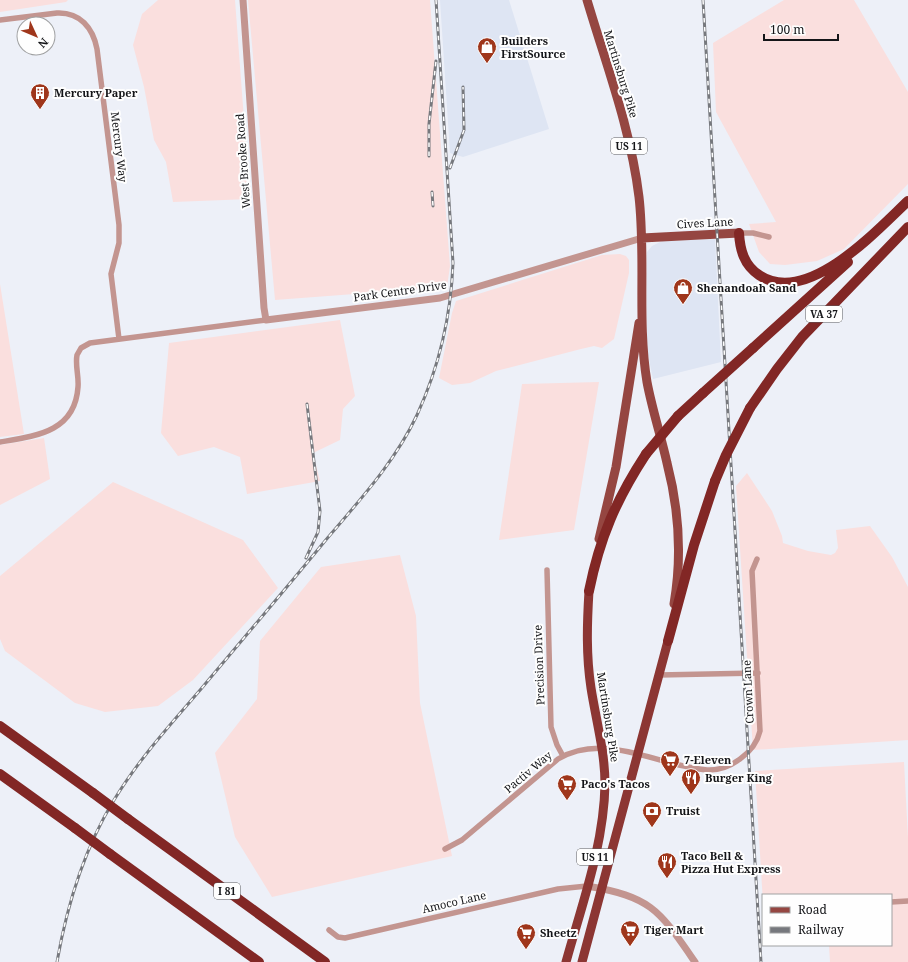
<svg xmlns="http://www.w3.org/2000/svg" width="908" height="962" viewBox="0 0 908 962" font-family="'Noto Serif',serif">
  <rect width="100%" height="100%" fill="#edf0f8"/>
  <path fill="#dee5f3" d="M440,0H509L549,129L463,157L450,153Z
    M715,239L721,362L653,379L647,350V252L652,246L662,241Z"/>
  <path fill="#fadfde" d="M0,0H68L66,2L0,12Z
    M158,0H235L250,199L173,202L166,162L154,140L144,87L133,45L142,14Z
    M248,0H430L450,266L447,287L275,300Z
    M784,0H854L908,92V184L844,249L817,261L785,265L770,264L759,252L749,224L776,222L716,112L713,43Z
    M620,254L626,256L629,260V273L614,339L602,348L594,346L581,349L496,371L470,383L452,385L439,378L452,313L456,301L602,255Z
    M0,284L24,434L0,437Z
    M340,320L355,396L343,409L340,440L313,453L320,481L247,494L240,457L214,447L178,456L161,433L169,343Z
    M599,382L574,530L499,540L522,384Z
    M44,438L50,479L0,505V445Z
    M747,473L772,511L782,536L783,543L808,551L831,555L835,553L838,548L836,530L870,526L892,557L908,587V740L753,750L736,486Z
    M113,482L243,540L278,588L193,680L158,706L105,712L75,703L5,651L0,639V576Z
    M400,555L416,616L420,703L452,856L272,897L235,837L215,753L257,699L260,641L321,567Z
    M904,762L908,838V962H830L829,945H891V895H763V903L755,771Z"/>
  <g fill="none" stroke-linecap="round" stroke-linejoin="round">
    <path stroke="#c39590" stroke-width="5.5" d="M0,20L57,13C80,12 93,28 97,49L119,225V243L111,274L119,339
      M739,233H753L769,237
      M0,442C36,436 75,432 78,387C79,376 75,366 77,355L81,348L90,343L266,320
      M547,570L551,727L557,745L563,756
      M659,675L758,673
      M445,849L462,840L558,759C605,731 658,766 707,770C729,771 755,753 760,731L752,571L757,559
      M891,902L908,901
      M329,930L338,937L345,938L558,889L587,886"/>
    <path stroke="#c39590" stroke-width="7" d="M243,0L264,308L266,320L440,298L642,238
      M587,886C652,897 659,910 695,962"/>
    <path stroke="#954641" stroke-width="9" d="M587,0C606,64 631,130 639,197C646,258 637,321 647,382C652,409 661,436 667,463C679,509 682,557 674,604
      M642,238L739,233
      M599,539L616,467L639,323"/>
    <path stroke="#8c3633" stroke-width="9" d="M566,962C582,904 604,845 605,784C605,752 596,720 591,688C586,655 587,624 589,591
      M582,962L668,641"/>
    <path stroke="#822725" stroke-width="10" d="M739,233C740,250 744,265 759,275C807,307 876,231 908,201
      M753,348L848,262
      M750,408L777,369L802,337L908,227
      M678,416L703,393
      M589,591C600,537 616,500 646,454
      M668,641L694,545L715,481
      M0,726L93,793
      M0,774L75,828
      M128,819L325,962
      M110,854L259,962"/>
    <g stroke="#76787d" stroke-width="3">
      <path id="rail" d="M703,0L761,962
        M429,156V124L436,61
        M450,168L464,130L463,87
        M432,192L433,206
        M306,558L318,532L320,511L307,404
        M57,962C67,905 84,849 114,800C139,759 170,725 201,689C242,640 284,591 325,541C359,501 395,462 417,415C439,367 451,316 453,263L436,0"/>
    </g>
    <use href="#rail" stroke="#fefefe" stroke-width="1.5" stroke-dasharray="4.5" stroke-linecap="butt"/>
    <path stroke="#822725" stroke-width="10" d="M703,393L753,348
      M646,454L678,416
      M715,481L726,455L750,408
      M93,793L128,819
      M75,828L110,854"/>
  </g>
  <defs>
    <g id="shop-pin" transform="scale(1)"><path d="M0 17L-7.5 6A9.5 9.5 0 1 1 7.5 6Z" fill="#9f361b" stroke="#fefefe"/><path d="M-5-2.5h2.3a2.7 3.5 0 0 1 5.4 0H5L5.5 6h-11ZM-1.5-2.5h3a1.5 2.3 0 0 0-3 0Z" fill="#fff"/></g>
    <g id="building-pin" transform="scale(1)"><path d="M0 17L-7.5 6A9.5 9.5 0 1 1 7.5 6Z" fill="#9f361b" stroke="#fefefe"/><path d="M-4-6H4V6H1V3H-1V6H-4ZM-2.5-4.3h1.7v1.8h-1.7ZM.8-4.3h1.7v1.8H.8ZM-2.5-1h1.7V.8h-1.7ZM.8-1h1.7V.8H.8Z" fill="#fff"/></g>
    <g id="supermarket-pin" transform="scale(1)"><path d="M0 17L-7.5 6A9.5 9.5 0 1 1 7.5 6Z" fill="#9f361b" stroke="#fefefe"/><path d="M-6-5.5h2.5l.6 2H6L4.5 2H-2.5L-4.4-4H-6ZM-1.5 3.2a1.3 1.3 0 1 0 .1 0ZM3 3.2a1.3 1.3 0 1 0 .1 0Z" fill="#fff"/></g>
    <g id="restaurant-pin" transform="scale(1)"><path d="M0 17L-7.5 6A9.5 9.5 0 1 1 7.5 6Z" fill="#9f361b" stroke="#fefefe"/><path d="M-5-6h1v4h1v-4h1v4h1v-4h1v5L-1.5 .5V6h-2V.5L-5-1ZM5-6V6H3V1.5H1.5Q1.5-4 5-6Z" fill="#fff"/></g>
    <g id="bank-pin" transform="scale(1)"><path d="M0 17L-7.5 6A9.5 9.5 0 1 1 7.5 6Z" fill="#9f361b" stroke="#fefefe"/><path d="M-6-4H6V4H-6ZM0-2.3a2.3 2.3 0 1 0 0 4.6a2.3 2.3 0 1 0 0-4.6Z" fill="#fff"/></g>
  </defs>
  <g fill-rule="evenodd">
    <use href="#shop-pin" x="487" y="47"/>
    <use href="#building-pin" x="40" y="93"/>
    <use href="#shop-pin" x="683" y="288"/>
    <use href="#supermarket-pin" x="670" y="760"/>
    <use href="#restaurant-pin" x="691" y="778"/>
    <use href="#supermarket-pin" x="567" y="784"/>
    <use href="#bank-pin" x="652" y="811"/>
    <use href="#restaurant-pin" x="667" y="862"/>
    <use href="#supermarket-pin" x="630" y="930"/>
    <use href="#supermarket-pin" x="526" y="933"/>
  </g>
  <g text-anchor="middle" stroke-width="4" stroke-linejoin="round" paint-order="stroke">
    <g fill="#fefefe" stroke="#5a5b5d" stroke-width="1">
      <rect x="611" y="138" width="36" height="16" rx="3"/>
      <rect x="806" y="306" width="36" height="16" rx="3"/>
      <rect x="577" y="849" width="36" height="16" rx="3"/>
      <rect x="214" y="883" width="26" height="16" rx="3"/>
    </g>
    <g font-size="10" font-weight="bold" fill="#141518">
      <text x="629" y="150">US 11</text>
      <text x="824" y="318">VA 37</text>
      <text x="595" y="861">US 11</text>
      <text x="227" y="895">I 81</text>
    </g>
    <g font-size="11" font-weight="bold" fill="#141518" stroke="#fefefe" text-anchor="start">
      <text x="501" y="45">Builders<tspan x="501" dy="13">FirstSource</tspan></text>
      <text x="54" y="97">Mercury Paper</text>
      <text x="697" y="292">Shenandoah Sand</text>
      <text x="684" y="764">7-Eleven</text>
      <text x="705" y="782">Burger King</text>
      <text x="581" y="788">Paco's Tacos</text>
      <text x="666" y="815">Truist</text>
      <text x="681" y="860">Taco Bell &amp;<tspan x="681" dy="13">Pizza Hut Express</tspan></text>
      <text x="644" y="934">Tiger Mart</text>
      <text x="540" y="937">Sheetz</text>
    </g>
    <g font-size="11" fill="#141518" stroke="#fefefe">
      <text transform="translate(621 74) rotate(73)" y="4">Martinsburg Pike</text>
      <text transform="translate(119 147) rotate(83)" y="4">Mercury Way</text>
      <text transform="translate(243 161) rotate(-94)" y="4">West Brooke Road</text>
      <text transform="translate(705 223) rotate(-3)" y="4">Cives Lane</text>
      <text transform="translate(400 291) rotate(-8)" y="4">Park Centre Drive</text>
      <text transform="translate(539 665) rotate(-92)" y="4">Precision Drive</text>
      <text transform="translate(748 692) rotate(-93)" y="4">Crown Lane</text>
      <text transform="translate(608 717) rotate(81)" y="4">Martinsburg Pike</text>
      <text transform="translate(528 772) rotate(-40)" y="4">Pactiv Way</text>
      <text transform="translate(454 902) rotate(-13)" y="4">Amoco Lane</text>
    </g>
  </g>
  <rect x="762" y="894" width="130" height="52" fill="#fefefe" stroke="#a0a1a2"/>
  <rect x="770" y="907" width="20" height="6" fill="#954641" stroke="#a0a1a2"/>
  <text x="798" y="914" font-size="12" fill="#141518">Road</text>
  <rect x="770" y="927" width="20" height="6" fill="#76787d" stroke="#a0a1a2"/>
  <text x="798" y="934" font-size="12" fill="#141518">Railway</text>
  <g transform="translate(36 36) rotate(134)"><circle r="19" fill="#fefefe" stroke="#a0a1a2"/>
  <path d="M0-3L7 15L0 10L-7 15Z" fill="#9f361b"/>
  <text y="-6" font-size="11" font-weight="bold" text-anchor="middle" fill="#141518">N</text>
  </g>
  <path d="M764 34v6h74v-6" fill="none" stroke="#141518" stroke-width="2"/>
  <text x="770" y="34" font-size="12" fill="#141518" stroke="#fefefe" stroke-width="3" paint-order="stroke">100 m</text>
</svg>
